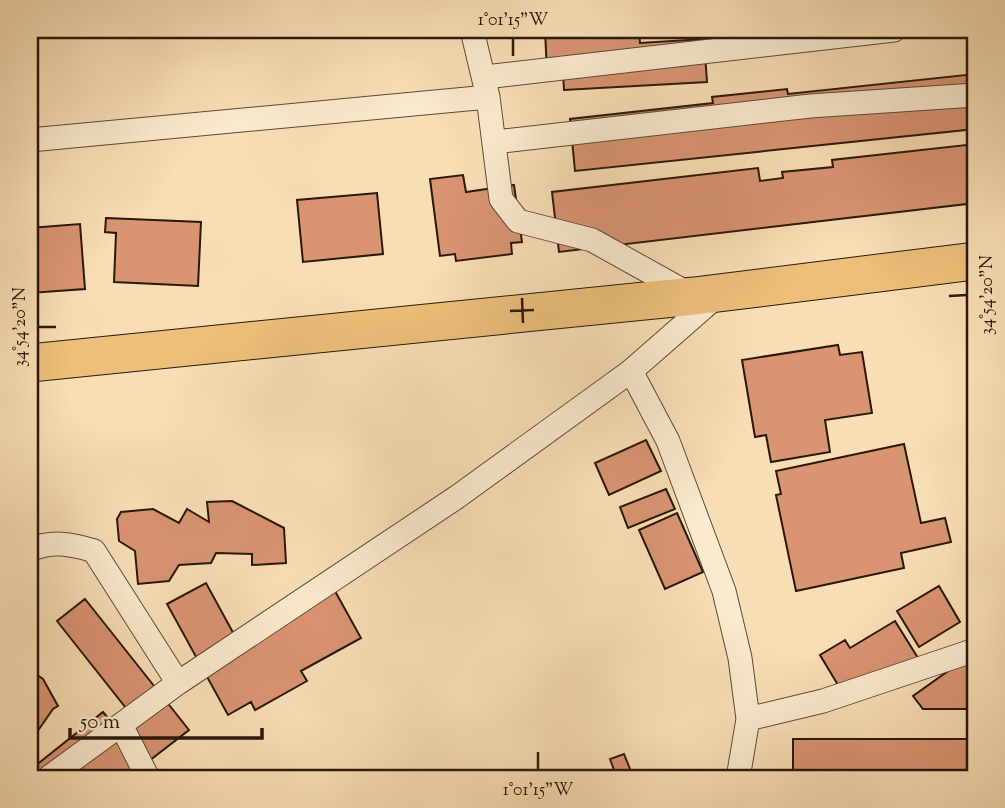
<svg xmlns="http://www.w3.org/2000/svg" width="1005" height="808" viewBox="0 0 1005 808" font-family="'Sorts Mill Goudy',serif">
  <rect width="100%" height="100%" fill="#f8deb5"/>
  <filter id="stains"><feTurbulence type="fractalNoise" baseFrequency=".00286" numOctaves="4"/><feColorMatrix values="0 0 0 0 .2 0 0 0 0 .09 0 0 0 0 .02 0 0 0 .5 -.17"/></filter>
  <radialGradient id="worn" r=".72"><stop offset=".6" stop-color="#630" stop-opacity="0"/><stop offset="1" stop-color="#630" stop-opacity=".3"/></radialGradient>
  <path fill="#d99472" stroke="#29190a" stroke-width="2" d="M545,30H639L640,43L704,39L707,82L564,90L563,73H547Z
    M740,30H763V31L740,33Z
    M975,74V129L575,171L570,119L713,103L712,97L787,89L788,94Z
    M975,144V203L559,252L552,192L758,168L760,181L783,178L782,172L833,167L832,160Z
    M463,175L466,192L514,185L522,242L511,243L512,254L456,261L455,254L440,256L430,179Z
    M377,193L383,254L303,262L297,200Z
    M106,218L201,222L198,286L114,282L116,233L105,232Z
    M80,224L85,289L30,293V228Z
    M838,345L840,355L862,352L872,413L825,420L830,452L771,462L766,435L755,437L742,360Z
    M646,440L661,471L609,495L595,463Z
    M904,444L921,523L945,518L951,542L901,553L904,568L796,591L776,495L781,494L776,471Z
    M666,489L675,509L628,528L620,507Z
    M232,501L284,528L286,563L252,565V554L216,553L211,563L179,565L169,581L138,584L135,551L119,541L117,519L121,512L153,509L179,523L187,509L209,522L207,502Z
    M677,513L703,572L665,589L639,530Z
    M330,582L361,638L301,671L307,681L255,710L251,702L228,715L167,604L206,583L236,638Z
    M939,586L960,622L919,647L897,611Z
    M85,599L189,730L127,778H31L30,770L103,712L117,729L133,717L57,621Z
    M895,621L918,658L847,700L820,655L845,640L850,648Z
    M975,652V709H923L913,696Z
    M30,670L43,679L58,706L53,709L37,732L30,736Z
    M793,739H975V778H793Z
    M624,754L632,774L617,778L610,759Z"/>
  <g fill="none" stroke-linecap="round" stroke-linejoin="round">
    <g stroke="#5d4a35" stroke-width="25">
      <path id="street" d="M472,30L488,97L501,199L518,221L592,240L691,295
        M485,77L894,30
        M30,140L488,97
        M495,142L810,106L975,95
        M631,371L668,441L724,591L740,658L748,719L738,778
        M30,550C51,540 72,544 94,551L178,683
        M748,719L823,701L975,650
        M122,727L148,778
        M48,778L178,683L457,497L631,371L718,295"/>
    </g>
    <g stroke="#29190a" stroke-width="39">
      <path id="primary" d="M30,363L694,296L975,261"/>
    </g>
    <use href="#street" stroke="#faeacf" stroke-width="23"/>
    <use href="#primary" stroke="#ecbf7a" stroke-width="37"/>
  </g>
  <path fill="none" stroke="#29190a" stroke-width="2.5" d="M513,38V56M949,296L967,295M522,298L523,323M510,311L534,310M38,327H56M538,752V770"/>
  <rect width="1005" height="808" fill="none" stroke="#f8deb5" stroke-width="77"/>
  <path d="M70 728v10h192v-10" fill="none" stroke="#29190a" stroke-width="3.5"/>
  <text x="80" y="728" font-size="21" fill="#29190a" stroke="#faeacf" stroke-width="5" paint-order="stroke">50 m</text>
  <rect x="38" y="38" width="929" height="732" fill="none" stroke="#29190a" stroke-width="2.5"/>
  <g font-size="18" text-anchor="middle" fill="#29190a">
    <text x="513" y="25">1°01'15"W</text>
    <text transform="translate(986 295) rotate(-90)" y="6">34°54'20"N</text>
    <text transform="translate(19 327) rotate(-90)" y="6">34°54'20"N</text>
    <text x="538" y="795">1°01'15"W</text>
  </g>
  <rect width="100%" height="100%" filter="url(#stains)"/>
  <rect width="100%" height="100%" fill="url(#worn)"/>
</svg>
